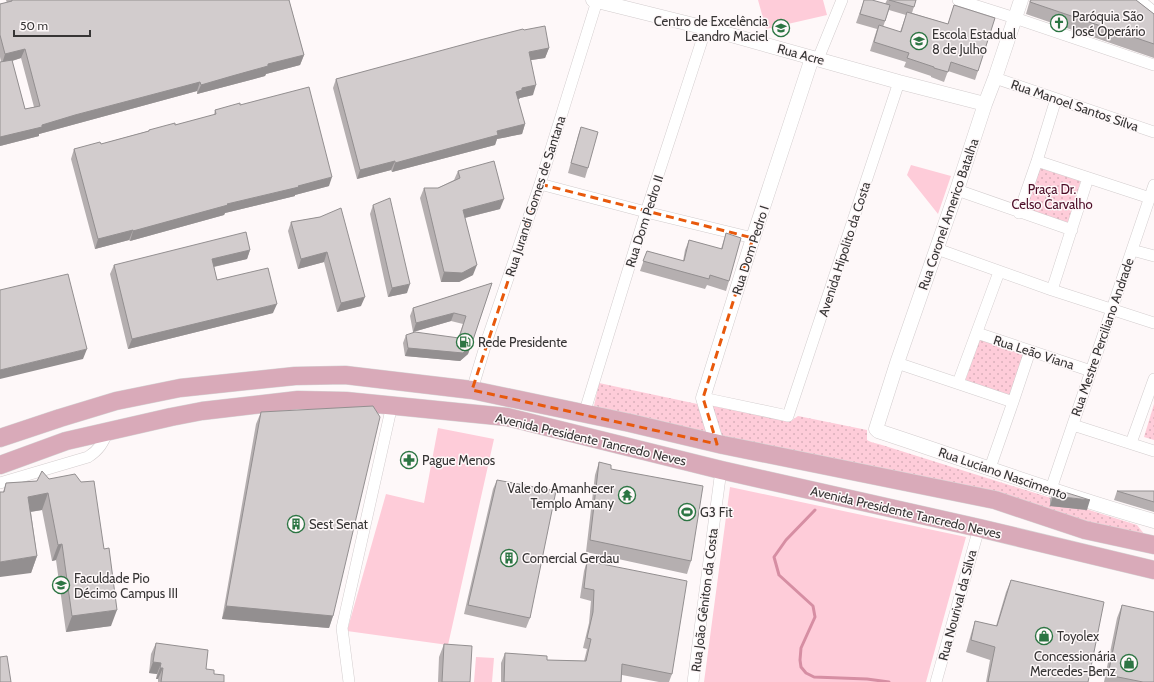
<svg xmlns="http://www.w3.org/2000/svg" width="1154" height="682" viewBox="0 0 1154 682" font-family="Cabin,sans-serif">
  <defs>
    <pattern id="park-dots" width="8" height="8" patternUnits="userSpaceOnUse"><rect width="8" height="8" fill="#feccd9"/><path d="M2 2h.1M6 6h.1" fill="none" stroke="#dab0bb" stroke-width="1.8" stroke-linecap="round"/></pattern>
  </defs>
  <rect width="100%" height="100%" fill="#fef8f9"/>
  <path fill="#feccd9" d="M758,0H823L827,15L766,29Z
    M911,165L951,176L938,214L907,175Z
    M438,428L494,439L448,645L347,631L386,494L424,503Z
    M730,487L966,537L926,682H704Z
    M476,657L494,658L492,682H474Z"/>
  <path fill="url(#park-dots)" d="M1038,166L1081,180L1068,224L1024,212Z
    M980,336L1028,353L1013,398L965,381Z
    M599,383L702,405L709,434L594,406Z
    M1154,404V440L1144,437Z
    M708,405L791,421L798,416L867,430V440L871,442L882,445L1137,525L1145,535L718,436Z"/>
  <g fill="none" stroke-linecap="round" stroke-linejoin="round">
    <path stroke="#d68ea3" stroke-width="3" d="M815,510L786,540L774,557L779,575L813,606L815,617L801,648L800,660L801,667L806,673L814,677L867,679L889,682"/>
    <g stroke="#d3cdce" stroke-width="12">
      <path id="minor" d="M958,0L1015,18L1154,65
        M818,59L842,0
        M995,78L1154,132
        M1037,161L1150,198
        M540,184L646,212L753,238
        M957,190L1072,230
        M1019,213L1037,161L1056,99
        M937,249L1052,290L1154,323
        M1132,250L1154,256
        M1052,290L1088,178
        M977,333L1091,371
        M897,363L1013,402
        M958,383L999,272
        M472,390L487,340L540,184L597,1
        M703,398L788,416L899,82
        M584,414L646,212L706,28
        M1073,425L1154,451
        M1131,443L1154,379
        M990,468L1013,402L1030,351
        M0,483L88,457C99,450 103,443 108,431
        M1051,489L1154,185
        M349,682L342,628L392,405
        M693,682L721,470
        M936,682L979,528"/>
    </g>
    <g stroke="#d3cdce" stroke-width="15">
      <path id="tertiary" d="M593,0L706,28L899,82L985,104
        M1021,0L995,78L985,104L957,190L897,363L876,429L878,431C970,461 1061,495 1154,521
        M1137,0L1154,14
        M717,444L703,398L753,238L812,58"/>
    </g>
    <g stroke="#d7d7d7" stroke-width="19">
      <path id="primary" d="M0,438L60,418L116,401L180,388L295,376L345,375L472,390L630,423L723,445L995,500L1085,530L1154,545
        M0,465L66,441L171,417L202,411L298,400L346,401L507,417L721,470L979,528L1154,570"/>
    </g>
    <use href="#minor" stroke="#fff" stroke-width="11"/>
    <use href="#tertiary" stroke="#fff" stroke-width="14"/>
    <use href="#primary" stroke="#d9aab9" stroke-width="18"/>
  </g>
  <path fill="#b5afb0" fill-rule="evenodd" d="M6,0H289L304,55L300,65L266,74L265,76L197,94V91L72,125L39,134V136L0,146V62H1L0,57V4L7,3ZM21,58L34,107L25,109L12,61Z
    M864,0L885,4L887,0H916L912,13L948,24L954,5L978,71L975,80L948,71L944,82L931,77V76L904,67L906,62L870,51L877,29L856,23ZM889,10L906,15L900,32L883,27Z
    M1030,0H1136L1154,14V58L1026,14Z
    M524,30L549,48L545,58L531,60L533,95L520,98L518,100L525,124L522,134L497,139L495,145L392,172L391,170L357,179L333,88L336,79Z
    M240,105L329,186L295,195V196L225,213L224,215L130,241L129,240L95,249L71,159L74,149L101,144L148,131L149,130L175,125L214,115L215,110Z
    M581,127L588,168L585,178L568,173L578,136Z
    M458,171L500,209L465,218L473,275L459,282H441L420,198L424,188H438L454,180Z
    M373,205L407,293L388,297L370,214Z
    M320,217L361,306L337,312L324,262L298,269L288,231L291,222Z
    M726,233L729,281L726,291L707,285L705,289L640,271L647,251L683,261L685,250L689,240L721,249Z
    M250,250L247,259L214,267L217,280L273,313L128,349L110,274L114,265Z
    M492,283L468,354L460,361L405,356L403,343L406,335L458,338L463,324L451,321L413,332L410,316L413,308Z
    M261,412L333,616L329,628L222,619L256,424Z
    M599,462L691,561L687,574L586,552L595,475Z
    M42,471L111,626L66,632L56,560L52,561L42,510L31,512L37,556L31,573L3,492L6,483L37,481Z
    M497,480L530,618L526,628L464,614L493,489Z
    M1053,491L1087,510L1050,506V500Z
    M1117,491H1154V512L1114,500Z
    M587,561L672,674L669,682H659L622,675L621,682H501V663L505,653L547,660L584,661L587,649L583,648L589,623L591,601L580,598L584,571Z
    M1011,580L1088,682H986L990,660L966,652L971,634L975,621L996,626L1006,592Z
    M1122,605L1154,682H1104L1117,618Z
    M156,643L206,669L214,674L224,682H158V679H156L157,674L149,673L151,654Z
    M444,644L470,682H438L439,657Z"/>
  <path fill="#938f90" d="M549,48L545,58L525,61L529,52Z
    M25,49L21,58L2,64L5,54Z
    M304,55L300,65L266,74L265,76L197,94L201,85L268,64Z
    M200,82L197,91L72,125L39,134V136L0,146V137L75,115Z
    M536,85L533,95L520,98L519,99L513,101L516,92L522,88Z
    M525,124L522,134L497,139L495,145L392,172L395,163L497,131Z
    M395,161L391,170L357,179L360,170Z
    M332,177L329,186L295,195V196L225,213L224,215L130,241L133,231L227,204Z
    M504,199L500,209L460,219L463,210Z
    M133,230L129,240L95,249L98,239Z
    M250,250L247,259L208,268L212,259Z
    M327,252L324,262L298,269L301,259Z
    M477,265L473,275L459,282H441L444,272Z
    M410,284L407,293L388,297L392,288Z
    M365,297L361,306L337,312L341,303Z
    M277,304L273,313L128,349L132,339Z
    M454,313L451,321L413,332L416,323Z
    M471,346L468,354L460,361L405,356L408,348Z
    M87,349L83,359L0,379V370Z
    M48,493L42,510L22,513L28,497Z
    M1053,496L1090,500L1087,510L1050,506Z
    M62,544L56,560L52,561L58,545Z
    M37,556L31,573L0,577V562Z
    M226,606L333,616L329,628L222,619Z
    M117,610L111,626L66,632L72,616Z
    M153,662L161,663L157,674L149,673Z
    M160,668H163L158,679H156Z"/>
  <path fill="#d2cccd" stroke="#938f90" d="M12,0H289L304,55L268,64V66L232,76L201,85L200,82L75,115L42,125V127L0,137V62L12,60L25,109L40,106L25,49L5,54L0,35V4L12,1Z
    M864,0H872L890,5L885,21L860,14Z
    M889,0H916L914,7Z
    M1031,0H1136L1154,14V44L1030,2Z
    M954,5L995,18L978,71L951,62L948,72L934,68V67L907,58L909,53L874,42L879,25L901,32L907,12L948,24Z
    M545,26L549,48L529,52L536,85L522,88V90L516,92L525,124L497,131L498,135L395,163V161L360,170L336,79L480,40L523,29L524,30Z
    M309,87L332,177L298,186L299,187L227,204L228,205L133,231V230L98,239L74,149L100,142L101,144L149,131V130L175,123V125L216,114L215,110L240,103V105Z
    M581,127L598,132L588,168L571,163Z
    M494,161L504,199L463,210L477,265L462,273L444,272L424,188H438L460,178L458,171Z
    M390,198L410,284L392,288L373,205Z
    M341,208L365,297L341,303L327,252L301,259L291,222L320,217Z
    M246,232L250,250L212,259L217,280L268,268L277,304L132,339L114,265Z
    M726,233L741,238L729,281L710,275L709,279L643,261L647,251L684,261L689,240L722,249Z
    M68,274L87,349L0,370V290Z
    M492,283L471,346L463,353L408,348L406,335L415,332L459,338L466,316L454,313L416,323L413,308Z
    M373,406L380,417L333,616L226,606L261,412Z
    M599,462L611,465V469L703,486L691,561L590,540Z
    M42,471L49,479L75,474L81,482L94,481L104,549L109,548L117,610L72,616L62,544L58,545L48,493L28,497L37,556L0,562V492H4L6,483L37,481Z
    M497,480L556,491L530,618L468,605Z
    M1053,491H1061L1090,500L1053,496Z
    M1117,491H1154V502Z
    M587,561L687,581L672,674L622,664L621,682H504L505,653L547,656V660L586,661L591,639L587,638L593,612L594,590L584,588Z
    M1011,580L1104,602L1088,682H988L995,647L971,640L975,621L997,626Z
    M1122,605L1154,612V682H1143L1108,675Z
    M156,643L208,650L206,669L214,670V674L224,675V682H161L163,668H160L161,663L153,662Z
    M444,644L472,646L470,682H442Z
    M7,656L11,682H0V657Z"/>
  <path fill="none" stroke="#e8590c" stroke-width="3" stroke-dasharray="8 5" stroke-linejoin="round" d="M540,184L753,238L703,398L717,444L472,390Z"/>
  <defs>
    <g id="church-ring" transform="scale(0.9)"><circle r="9.5" fill="#fef8f9" stroke="#2c7543" stroke-width="1.5"/><path d="M-1.2-6h2.4v3.5h3.3v2.4h-3.3V6h-2.4V-.1h-3.3v-2.4h3.3Z" fill="#2c7543"/></g>
    <g id="school-ring" transform="scale(0.9)"><circle r="9.5" fill="#fef8f9" stroke="#2c7543" stroke-width="1.5"/><path d="M0-5L7-2L0 1L-7-2ZM-4 1L0 2.5L4 1V4Q0 6-4 4Z" fill="#2c7543"/></g>
    <g id="fuel-ring" transform="scale(0.9)"><circle r="9.5" fill="#fef8f9" stroke="#2c7543" stroke-width="1.5"/><path d="M-5.5-6h7V0h2V4h1.3V-2.5L3-4.5l.8-.8L6-3V5H2.5V1h-1V6h-7ZM-4.2-4.7v3.2H.2V-4.7Z" fill="#2c7543"/></g>
    <g id="pharmacy-ring" transform="scale(0.9)"><circle r="9.5" fill="#fef8f9" stroke="#2c7543" stroke-width="1.5"/><path d="M-2-6h4v4h4v4h-4v4h-4v-4h-4v-4h4Z" fill="#2c7543"/></g>
    <g id="temple-ring" transform="scale(0.9)"><circle r="9.5" fill="#fef8f9" stroke="#2c7543" stroke-width="1.5"/><path d="M0-6L5-2H3V0L6.5 2.5H4V6H1.5V3h-3V6H-4V2.5H-6.5L-3 0V-2H-5Z" fill="#2c7543"/></g>
    <g id="stadium-ring" transform="scale(0.9)"><circle r="9.5" fill="#fef8f9" stroke="#2c7543" stroke-width="1.5"/><path d="M0-5a6.5 5 0 1 0 0 10a6.5 5 0 1 0 0-10ZM-3.5-1.8h7v3.6h-7Z" fill="#2c7543"/></g>
    <g id="building-ring" transform="scale(0.9)"><circle r="9.5" fill="#fef8f9" stroke="#2c7543" stroke-width="1.5"/><path d="M-4-6H4V6H1V3H-1V6H-4ZM-2.5-4.3h1.7v1.8h-1.7ZM.8-4.3h1.7v1.8H.8ZM-2.5-1h1.7V.8h-1.7ZM.8-1h1.7V.8H.8Z" fill="#2c7543"/></g>
    <g id="university-ring" transform="scale(0.9)"><circle r="9.5" fill="#fef8f9" stroke="#2c7543" stroke-width="1.5"/><path d="M0-5L7-2L0 1L-7-2ZM-4 1L0 2.5L4 1V4Q0 6-4 4Z" fill="#2c7543"/></g>
    <g id="shop-ring" transform="scale(0.9)"><circle r="9.5" fill="#fef8f9" stroke="#2c7543" stroke-width="1.5"/><path d="M-5-2.5h2.3a2.7 3.5 0 0 1 5.4 0H5L5.5 6h-11ZM-1.5-2.5h3a1.5 2.3 0 0 0-3 0Z" fill="#2c7543"/></g>
  </defs>
  <g fill-rule="evenodd">
    <use href="#church-ring" x="1059" y="23"/>
    <use href="#school-ring" x="781" y="28"/>
    <use href="#school-ring" x="919" y="41"/>
    <use href="#fuel-ring" x="465" y="342"/>
    <use href="#pharmacy-ring" x="409" y="460"/>
    <use href="#temple-ring" x="627" y="495"/>
    <use href="#stadium-ring" x="687" y="512"/>
    <use href="#building-ring" x="296" y="524"/>
    <use href="#building-ring" x="509" y="558"/>
    <use href="#university-ring" x="61" y="585"/>
    <use href="#shop-ring" x="1044" y="636"/>
    <use href="#shop-ring" x="1129" y="663"/>
  </g>
  <g text-anchor="middle" stroke-width="3" stroke-linejoin="round" paint-order="stroke">
    <g font-size="13" fill="#373535" stroke="#fef8f9" text-anchor="start">
      <text x="1072" y="21">Paróquia São<tspan x="1072" dy="15">José Operário</tspan></text>
      <text x="768" y="26" text-anchor="end">Centro de Excelência<tspan x="768" dy="15">Leandro Maciel</tspan></text>
      <text x="932" y="39">Escola Estadual<tspan x="932" dy="15">8 de Julho</tspan></text>
      <text x="478" y="347">Rede Presidente</text>
      <text x="422" y="465">Pague Menos</text>
      <text x="614" y="493" text-anchor="end">Vale do Amanhecer<tspan x="614" dy="15">Templo Amany</tspan></text>
      <text x="700" y="517">G3 Fit</text>
      <text x="309" y="529">Sest Senat</text>
      <text x="522" y="563">Comercial Gerdau</text>
      <text x="74" y="583">Faculdade Pio<tspan x="74" dy="15">Décimo Campus III</tspan></text>
      <text x="1057" y="641">Toyolex</text>
      <text x="1116" y="661" text-anchor="end">Concessionária<tspan x="1116" dy="15">Mercedes-Benz</tspan></text>
    </g>
    <g font-size="13" fill="#373535" stroke="#fef8f9">
      <text transform="translate(801 54) rotate(15)" y="5">Rua Acre</text>
      <text transform="translate(1075 105) rotate(19)" y="5">Rua Manoel Santos Silva</text>
      <text transform="translate(535 196) rotate(-72)" y="5">Rua Jurandi Gomes de Santana</text>
      <text transform="translate(948 214) rotate(-71)" y="5">Rua Coronel Americo Batalha</text>
      <text transform="translate(644 221) rotate(-72)" y="5">Rua Dom Pedro II</text>
      <text transform="translate(844 249) rotate(-72)" y="5">Avenida Hipolito da Costa</text>
      <text transform="translate(750 250) rotate(-72)" y="5">Rua Dom Pedro I</text>
      <text transform="translate(1102 337) rotate(-71)" y="5">Rua Mestre Perciliano Andrade</text>
      <text transform="translate(1034 352) rotate(18)" y="5">Rua Leão Viana</text>
      <text transform="translate(591 439) rotate(13)" y="5">Avenida Presidente Tancredo Neves</text>
      <text transform="translate(1003 473) rotate(19)" y="5">Rua Luciano Nascimento</text>
      <text transform="translate(906 512) rotate(13)" y="5">Avenida Presidente Tancredo Neves</text>
      <text transform="translate(704 600) rotate(-83)" y="5">Rua João Gêniton da Costa</text>
      <text transform="translate(957 605) rotate(-75)" y="5">Rua Nourival da Silva</text>
    </g>
    <g font-size="13" fill="#4d0d27" stroke="#fef8f9">
      <text x="1052" y="194">Praça Dr.<tspan x="1052" dy="15">Celso Carvalho</tspan></text>
    </g>
  </g>
  <path d="M14 30v6h76v-6" fill="none" stroke="#373535" stroke-width="2"/>
  <text x="20" y="30" font-size="12" fill="#373535" stroke="#fef8f9" stroke-width="3" paint-order="stroke">50 m</text>
</svg>
